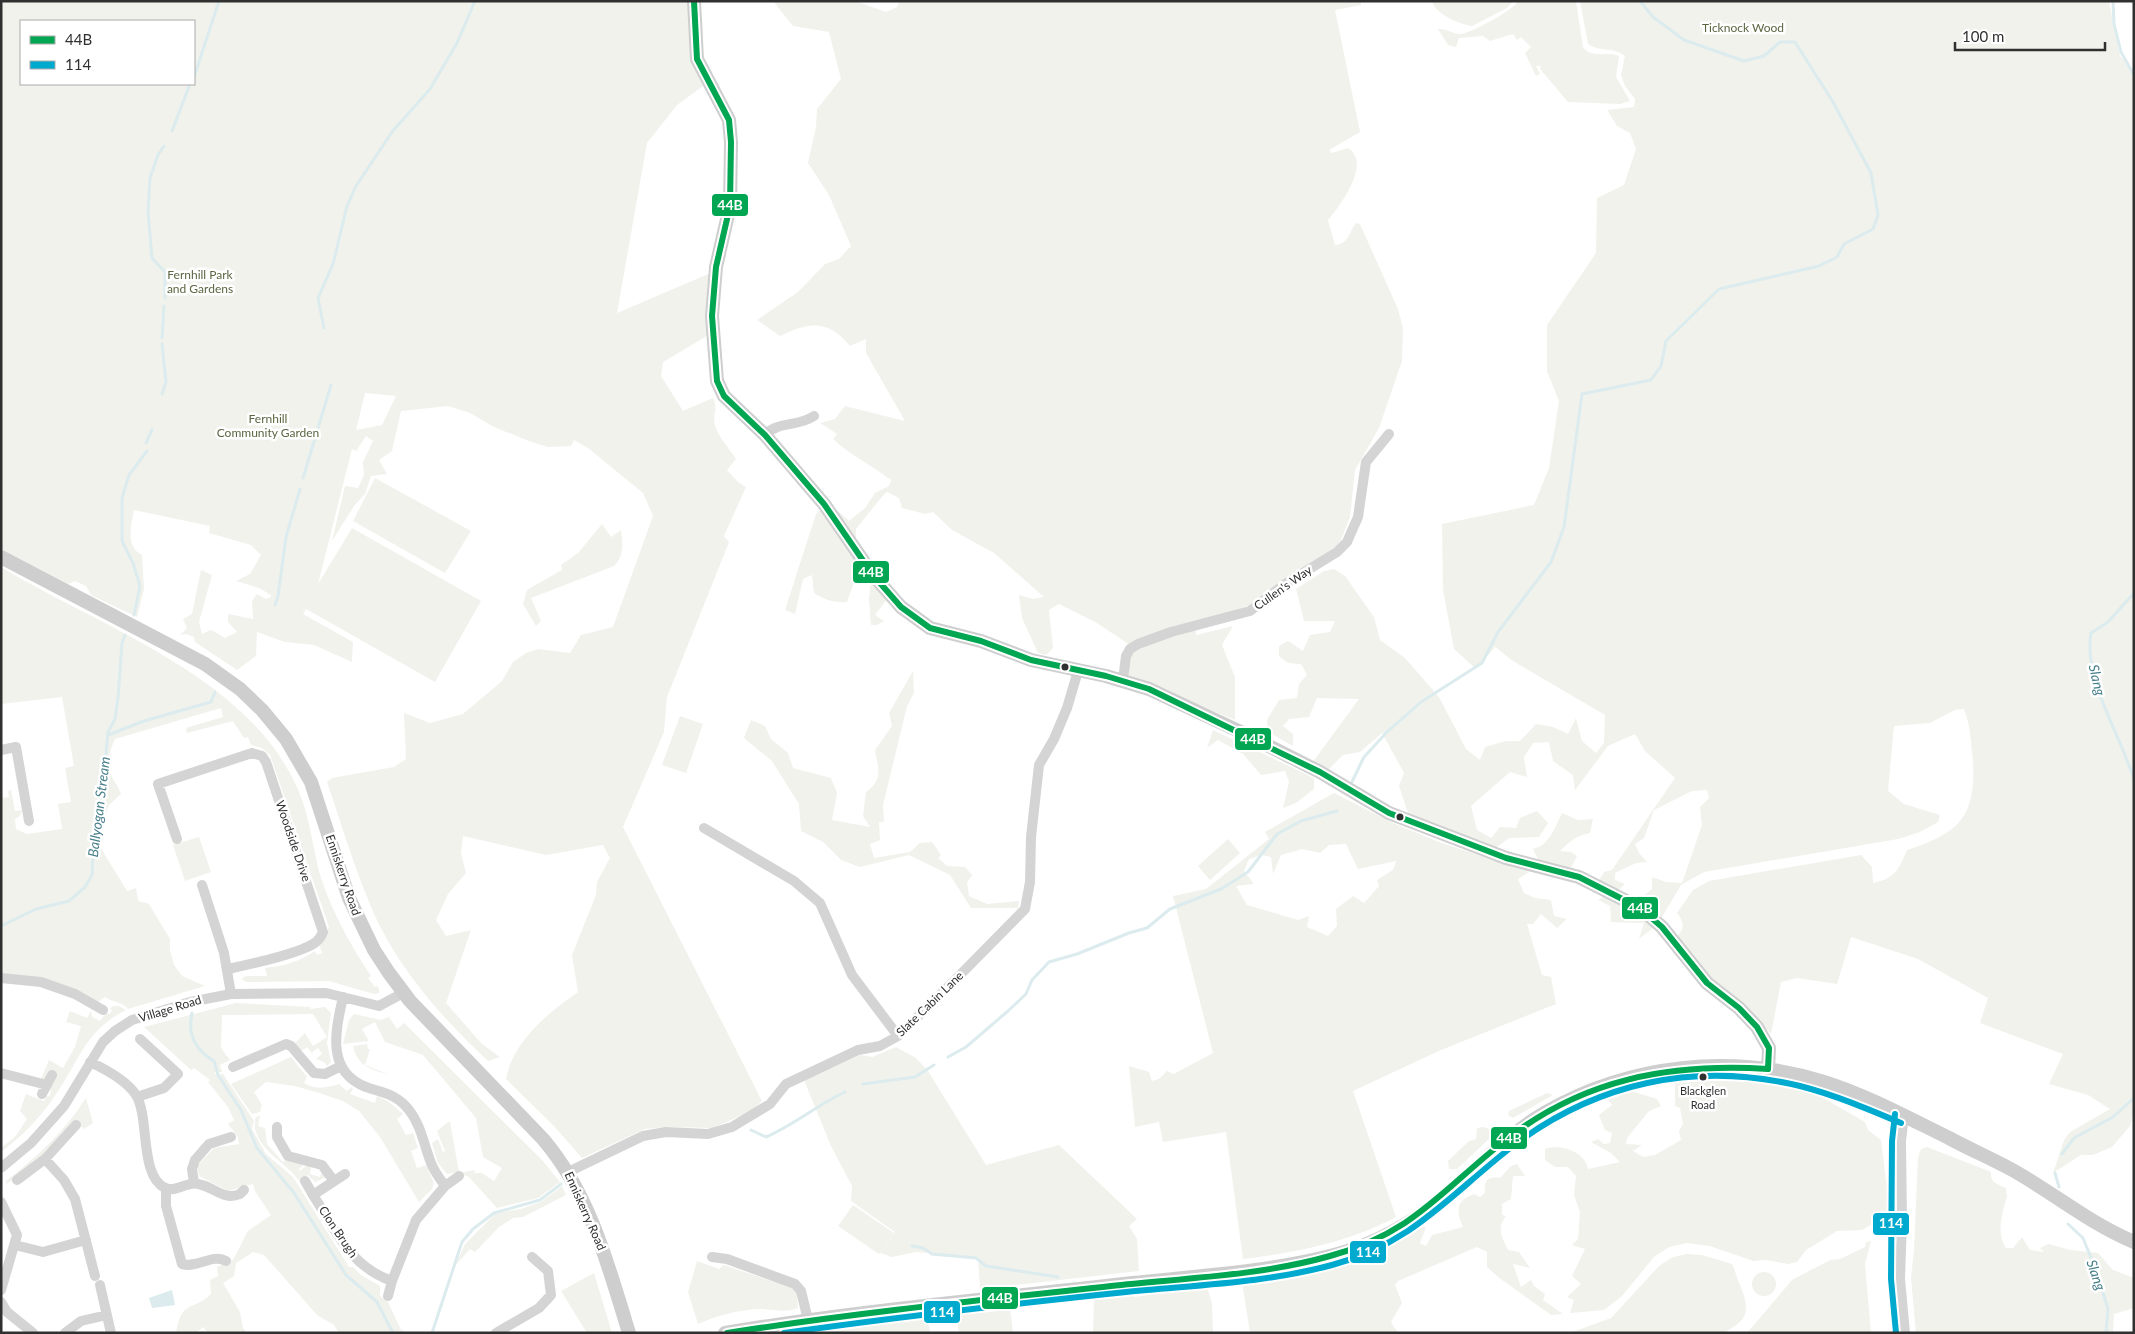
<svg xmlns="http://www.w3.org/2000/svg" width="2135" height="1334" viewBox="0 0 2135 1334" font-family="Lato,sans-serif">
  <rect width="100%" height="100%" fill="#fff"/>
  <path fill="#f1f2ec" fill-rule="evenodd" d="M1,1H689L697,73L703,86L677,105L647,143L617,313L713,272L707,336L663,362L661,376L683,411L713,398C718,407 714,412 714,421C716,435 729,448 736,459L727,470L738,482L746,487L724,536L729,542L667,697L664,732L623,827L762,1101L750,1112L712,1128L669,1127L645,1129L582,1158L554,1126L506,1079C513,1041 548,1013 578,992L572,955L596,895L597,882L610,858L603,845L546,855L463,836L461,853L466,873L448,894L436,920L446,936L471,930L446,1003L482,1044L500,1057L488,1061C438,1014 392,962 367,897C352,860 340,820 327,782L332,778L394,767L406,759L404,713L430,723L463,714L502,681L513,662L526,653L538,649L570,653L581,635L613,627L653,516L643,493L588,448L574,440L571,446L548,447L529,441L494,427L470,413L448,406L401,411L392,451L379,460L387,474L371,476L365,494L354,506L332,541L345,486L358,488L364,475L363,462L373,441L366,436L356,451L352,449L318,584L352,528L481,601L435,682L306,609L303,614L353,642L352,662L314,645L285,642L257,632L256,656L237,670L195,642L194,637L186,634L180,635L187,628L183,619L192,614L201,570L212,575L199,622L202,634L211,630L225,638L237,632L228,622V614L253,619L252,601L257,594L266,599L271,597V595L259,588L236,581L250,574L261,555L251,545L209,533L210,526L134,510C131,525 125,547 142,555L144,589L137,617L91,595L86,586L75,581L68,584L1,549ZM21,21H194V84H21ZM365,393L396,396L382,425L356,430Z
    M773,1H855L886,12L897,7L899,1H1361V5L1335,10L1360,132L1329,150L1332,153L1348,148C1372,163 1340,206 1328,220L1335,245C1349,244 1349,232 1356,223L1360,224L1398,309L1403,328L1402,361L1379,428L1355,470L1350,517L1341,540L1335,547L1292,574L1251,605L1130,645L1097,623L1059,604L1049,610L1053,648L1046,655L1038,653L1022,618L1019,595L1033,599L1044,597L994,553L952,530L933,512L925,514L902,508L899,498L887,492C883,494 862,522 856,529V539L835,511L839,512L849,521L865,508L875,493L889,486L891,480C872,465 851,456 833,439L837,434L820,423L835,419L845,406L905,421L866,353V339L850,346C828,319 809,322 780,336L757,320L798,292L825,264L839,259L851,246L829,195L808,163L816,127L817,109L841,79L829,32L793,26Z
    M1432,1H1513L1507,8L1472,26C1459,24 1435,14 1432,1Z
    M1518,1H1576L1583,47C1591,59 1608,51 1619,56L1616,77L1630,101L1620,104L1568,102L1540,69L1541,66H1536L1540,74L1536,76L1525,53L1531,47L1521,37L1517,40L1513,34L1490,41L1483,36L1459,38L1456,47L1448,45L1438,29C1445,28 1453,34 1461,34C1471,33 1514,10 1518,1Z
    M1580,1H2109L2120,56L2134,71V1112L2130,1126L2112,1147L2093,1155H2081L2053,1173L2064,1140L2070,1132L2110,1109L2088,1095L2049,1084L2063,1054L1980,1023L1988,998L1918,959L1851,937L1837,984L1797,978L1781,982L1771,1034L1747,1008L1717,988L1677,937C1685,928 1684,922 1677,913L1693,890L1709,881L1861,855L1872,867L1873,883C1895,878 1898,871 1907,850C1959,833 1976,817 1973,762C1971,743 1971,727 1964,709L1955,710L1930,723L1894,726L1888,791L1904,804L1940,815L1938,822L1920,832L1898,839L1704,872L1681,885L1662,917L1627,896L1642,897L1652,889V877L1666,882L1682,883L1702,825L1700,807L1709,798L1707,790L1692,791L1654,810L1644,838L1635,844L1639,853L1647,862L1636,863L1615,873V880L1625,884L1617,891L1598,882L1604,872L1612,870L1675,778L1645,751L1635,734L1608,746L1575,790L1573,775L1553,761L1549,742L1533,743L1524,757L1527,777L1510,772L1471,806L1477,830L1491,838L1500,827L1516,828L1520,818L1537,811L1548,823L1539,837L1509,838L1493,850L1408,813L1399,786L1404,773L1382,733L1360,752L1343,755L1326,772L1312,763L1359,699L1317,698L1309,717L1289,719L1283,726L1293,734V746L1268,732L1267,720L1279,700L1297,698L1299,684L1307,675L1301,664L1288,663L1279,656V646L1288,641L1303,651L1310,635L1330,632L1335,621H1304L1296,589L1324,571L1334,569L1345,576L1374,617L1380,640L1405,658L1439,697L1466,749L1480,760L1485,747L1506,741H1520L1536,724L1553,727L1568,734L1576,718L1582,741L1596,753L1604,743L1605,715L1513,661L1495,647L1476,669L1454,649L1443,590L1442,524L1534,505L1549,468L1559,401L1547,371V325L1596,253L1597,198L1624,185L1636,149L1630,133L1617,126L1607,110L1634,107L1635,99L1625,86L1621,75L1625,56C1615,47 1599,52 1588,44Z
    M375,478L471,531L445,573L353,521Z
    M822,509L860,565L847,602C834,603 825,600 814,593L812,575L803,579L795,614L785,610L816,514Z
    M602,524L611,537L621,530C623,545 624,556 614,566L531,598L541,621L536,626L523,604L527,590L562,570L561,565L578,553Z
    M1,567C100,627 243,674 295,783C310,813 312,847 321,878C332,912 351,946 371,976L368,978L375,987L377,986L379,989V993L374,994L329,981L246,982L241,979L246,976H267L265,968C284,966 301,961 315,951L317,955L322,953L320,946L325,939L329,927L270,755L262,748L251,745L248,737L244,738L233,721L187,733L186,728L223,717L221,708L115,739C110,750 106,763 111,775C114,782 119,787 121,794L109,805L101,828L99,845L127,891L136,888L138,901L149,904L170,939V950L174,965L182,976L205,986L128,1009C122,1001 113,1003 105,997L98,1002L1,973V788L3,798L9,797L8,791L11,790L15,811L22,810L20,816L15,819L16,829L27,834L62,829L58,804L71,802L65,768L74,766L62,697L1,704Z
    M871,578L888,598L875,615L884,621L877,625H871L869,600Z
    M1233,626L1222,645L1235,677V720L1129,676L1128,660L1133,651L1188,630L1196,631V635Z
    M913,671L914,693L907,706L883,805L884,822H879L880,840L870,844L874,858L910,852L920,843L932,842L941,855L938,858L947,866L965,867L972,875L967,883L969,896L987,904L1019,901L1018,908H971L950,875L909,855L860,867L841,860L823,842L801,831L799,804L772,761L744,738L751,720L765,726L771,739L788,753L793,768L831,778L837,793L832,820L870,827L863,816L866,792C884,779 878,769 875,750L892,726L889,713Z
    M680,716L703,724L686,773L662,765Z
    M1213,730L1314,778V789L1296,803L1283,808L1289,782L1285,771L1261,775L1243,754L1218,740L1207,748Z
    M1334,793L1393,823L1439,842L1529,872L1518,879L1524,893L1535,898L1551,900L1554,916L1567,919L1557,928L1541,914L1533,924H1527L1542,975L1551,977L1556,1004L1441,1050L1353,1091L1396,1217C1347,1243 1297,1252 1243,1259L1226,1132L1163,1142L1159,1122L1135,1127L1129,1066L1149,1072L1152,1081L1159,1079L1167,1071L1174,1074L1213,1053L1173,896L1206,889L1269,839L1265,832ZM1346,844L1358,869L1396,861L1393,870L1377,880L1379,886L1364,903L1353,896L1336,909L1337,926L1328,936L1307,927L1309,916L1298,920L1247,905L1236,886L1254,884L1244,871L1249,859L1262,855L1271,857L1273,874L1281,855L1302,849L1320,853L1329,845Z
    M1562,813L1578,820L1593,819L1590,833C1577,835 1569,842 1560,851L1571,852L1577,856L1570,870L1540,863L1533,849C1550,845 1555,827 1562,813Z
    M199,837L211,872L185,881L173,845Z
    M1228,839L1240,853L1210,880L1198,866Z
    M1603,897L1641,917L1653,928L1639,939L1644,923L1611,922L1610,906L1598,900Z
    M236,1003L310,1007L311,1009L325,1007L331,1013L327,1043L331,1062L327,1066L324,1062L316,1059L322,1054L318,1048L312,1052L314,1056L307,1047L301,1051L295,1043L305,1033L313,1046L327,1037L313,1014L222,1015L221,1048L230,1060L220,1065L222,1072H215V1074H223L254,1121L252,1129L266,1154L293,1177L349,1267H353L361,1275L380,1286V1296L388,1302L401,1330L409,1333H339L334,1325L317,1315L264,1255L253,1252L236,1263L234,1276L223,1283L240,1312L243,1328L247,1333H209L203,1327L196,1333H176C182,1298 193,1312 211,1294L210,1280L218,1276L217,1267L233,1260L248,1231L271,1215L255,1191L253,1184L228,1191L199,1176L197,1166L214,1148L239,1144L238,1137L228,1124L234,1120L228,1107L208,1082L210,1080L194,1068L191,1070L144,1027Z
    M113,1006H119L126,1010C83,1031 78,1065 52,1100C38,1120 20,1138 1,1152V1148L15,1137L27,1119L20,1111L26,1094L44,1101L47,1096L49,1097L51,1092L45,1079H41L49,1060L63,1068L75,1047L81,1026L66,1022L70,1011L87,1018L91,1011L92,1017L100,1021L106,1013L110,1014L112,1010L110,1009Z
    M354,1014L381,1020L389,1017L397,1029L404,1023L542,1160L560,1182L538,1198L497,1208L469,1177L459,1173L475,1170L474,1173H482L494,1181L502,1168L483,1157L476,1118L423,1055L385,1042L375,1022L362,1029L369,1041L343,1044L349,1020Z
    M367,1044L368,1049H370L365,1065L390,1075C372,1070 357,1066 353,1046Z
    M896,1047L916,1058L928,1071L986,1165L1059,1145L1137,1219L1129,1226L1137,1239L1139,1271L980,1289L978,1257L916,1252L892,1257L880,1253L895,1232L851,1201L852,1186L831,1146L804,1080L860,1055L872,1057Z
    M291,1057L307,1077L304,1083C316,1090 326,1088 339,1084L347,1091L352,1087L353,1089L350,1094L375,1103L377,1096L389,1102L403,1114L397,1119L406,1135L413,1133L418,1148L411,1151L417,1168L426,1165L434,1183L432,1189L419,1202L380,1137L359,1111L343,1101L319,1093L295,1086L266,1082L254,1092L262,1105L260,1112L252,1114L231,1084Z
    M1735,1080L1788,1086L1813,1092L1865,1122L1868,1130L1881,1140L1890,1214L1862,1230L1837,1231L1806,1250L1797,1262L1788,1264L1766,1260L1753,1261L1710,1246L1687,1243L1669,1247L1654,1257L1622,1296L1604,1310L1570,1313L1574,1300L1567,1297L1581,1284L1572,1276L1585,1249L1572,1245L1578,1239L1580,1212L1574,1195L1576,1176L1568,1167H1555L1545,1160V1149C1560,1143 1586,1152 1588,1169L1620,1162L1611,1153L1591,1142L1598,1139L1604,1144L1610,1143L1612,1133L1605,1130L1599,1115L1612,1105L1608,1100L1631,1091L1657,1099L1661,1106L1649,1111L1627,1138L1626,1144L1642,1145L1633,1151L1643,1157L1655,1155L1681,1140L1679,1131L1683,1124L1680,1108L1675,1106V1083Z
    M1547,1093L1553,1095L1513,1118L1508,1115L1509,1111Z
    M86,1098L93,1123L84,1129L76,1122L21,1175L6,1184V1181C37,1157 65,1131 86,1098Z
    M260,1115L258,1126L265,1128L267,1144L283,1162L286,1160L303,1165L299,1169L300,1171L307,1165L311,1167L310,1174L320,1177L322,1170L327,1177L315,1182L308,1175L299,1181C286,1162 262,1154 255,1129C254,1125 256,1122 255,1118Z
    M448,1122H450L459,1172L447,1174L438,1163L432,1143L438,1139L443,1152L445,1151L437,1131Z
    M1483,1127L1492,1130L1491,1137L1457,1169H1449L1448,1161L1469,1141L1476,1139L1477,1128Z
    M1927,1147L1991,1172C1990,1183 1997,1184 2006,1188L2007,1199H2006C2002,1216 1996,1233 2006,1248H2013L2022,1237L2030,1250L2044,1252L2040,1248L2048,1244L2071,1250L2098,1253L2113,1270L2134,1278V1308L2114,1314L2113,1333H1916L1911,1278L1914,1249L1918,1158L1921,1149Z
    M1517,1164L1525,1176H1513L1511,1199L1502,1204V1215L1506,1216C1496,1228 1502,1237 1508,1250L1519,1252L1530,1268L1513,1264L1521,1287L1531,1280L1534,1286L1545,1294L1543,1300L1563,1314L1551,1315L1498,1277L1487,1267V1252L1477,1247L1398,1281L1395,1285L1402,1303L1391,1322L1398,1333H1250L1242,1282C1257,1277 1275,1278 1292,1275C1338,1267 1382,1253 1422,1227H1426L1420,1243L1426,1246L1432,1235L1463,1227C1456,1211 1455,1201 1474,1194L1480,1197L1485,1193C1484,1180 1488,1176 1500,1178L1511,1166Z
    M562,1186L566,1195L523,1217L513,1218L499,1227L475,1252L470,1249L455,1266L465,1244L496,1213L521,1209L541,1202Z
    M853,1205L894,1233L879,1254L838,1226Z
    M1871,1241L1865,1264L1871,1333H1747L1792,1280L1830,1260L1840,1259L1865,1247L1866,1242Z
    M1687,1254L1702,1255L1732,1264C1736,1273 1738,1281 1742,1290C1751,1315 1745,1321 1723,1333H1570L1611,1318L1659,1266L1673,1257Z
    M697,1261L719,1269L724,1265L792,1288L797,1294L798,1308C786,1314 768,1308 755,1309C735,1311 716,1316 698,1324L688,1292Z
    M1752 1284a12 12 0 1 1 24 0a12 12 0 1 1-24 0Z
    M594,1273L612,1333H587L561,1291Z
    M1207,1286L1212,1304L1213,1333H1093L1094,1299L1133,1294L1134,1297L1162,1293V1291Z
    M1010,1308L1013,1333H959L956,1314Z
    M928,1317L930,1333H793L922,1318Z"/>
  <path fill="#dbebee" d="M172,1290L175,1305L152,1308L149,1298Z"/>
  <g fill="none" stroke-linecap="round" stroke-linejoin="round">
    <path stroke="#dbebee" stroke-width="3" d="M2113,1L2114,24L2121,52L2134,75
      M194,77L219,1
      M172,131L190,84
      M164,146L158,155L150,178L148,212L152,258L165,272V298
      M324,328L318,298L333,264L347,206L356,186L392,132L430,89L457,43L475,1
      M162,338L164,306
      M162,344L166,382L162,394
      M146,443L152,430
      M303,478L331,385
      M2134,593L2108,622L2091,633C2083,680 2121,735 2134,780
      M275,605L278,596L286,537L300,489
      M134,615L140,586L133,563L122,541V498L129,475L147,451
      M108,735L144,721L211,702L215,692
      M1350,786L1364,757L1387,732L1421,702L1482,663L1498,632L1551,562L1564,527L1582,394L1651,380L1661,366L1666,341L1719,289L1819,266L1837,257L1844,244L1873,229L1878,215L1871,173L1833,102L1795,42H1780L1764,56L1744,61L1684,40L1653,17L1640,1
      M1,926L36,909L69,901L85,887L92,875L94,836L102,795L108,732L115,719L118,698L122,643L125,635
      M192,1013C187,1035 195,1050 214,1061L218,1075L241,1110L257,1148L294,1193L346,1275L377,1302L393,1333
      M948,1057L966,1047L1008,1011L1026,994L1032,980L1049,962L1077,954L1129,933L1147,928L1170,909L1221,889L1248,872L1277,834L1301,821L1337,811
      M863,1084L915,1077L934,1065
      M751,1130L766,1137C794,1125 817,1105 845,1092
      M2062,1154L2074,1138L2113,1117L2134,1098
      M2055,1173L2059,1187
      M2068,1224L2083,1238L2096,1270L2108,1309L2106,1333
      M912,1246L923,1248L932,1254L976,1258L986,1266L1058,1277
      M432,1333L462,1242L473,1229L494,1213L540,1200L561,1184"/>
    <path stroke="#d4d4d4" stroke-width="10" d="M765,435C778,421 798,427 814,416
      M1123,680L1126,656L1130,649L1138,644L1171,632L1250,611L1285,584L1337,552L1347,542L1358,517L1366,462L1389,434
      M1,750L16,747L29,821
      M704,828L794,881L820,903L852,975L898,1036
      M177,839L158,784L252,753L262,756L266,762L323,932C321,936 320,939 316,942C302,953 247,965 228,969
      M202,885L224,953L231,994
      M1,978L41,982L75,994L103,1010
      M343,997C336,1029 325,1071 366,1087C383,1093 397,1094 409,1110C421,1125 424,1145 431,1163C434,1171 440,1179 445,1186L416,1220L392,1281C349,1266 336,1230 313,1195L345,1174
      M90,1062C105,1069 127,1081 136,1095C150,1118 139,1175 165,1188C175,1193 187,1181 198,1184C215,1187 223,1201 240,1194L244,1190
      M233,1067L286,1044L291,1046L314,1073L325,1074L341,1066
      M1,1073L47,1085
      M42,1094L52,1075
      M137,1097L164,1088L178,1074L140,1039
      M1904,1115L1901,1141L1902,1221L1900,1279L1905,1333
      M277,1127V1137L288,1156L322,1165L334,1181
      M45,1159L64,1180L75,1199L95,1276
      M1,1168L31,1143L64,1106L103,1042L115,1031L132,1020L190,1002L231,994L326,993L379,1006L403,993
      M568,1172L643,1136L666,1132L708,1134L732,1127L770,1104L786,1084L858,1050L880,1046L898,1036L959,976L1025,909L1030,882L1031,837L1039,765L1054,739L1067,708L1078,671
      M17,1180L45,1159L76,1125
      M305,1181L313,1195
      M194,1183L192,1169L195,1160L209,1144L231,1137
      M445,1186L459,1176
      M166,1188V1206L182,1264C196,1269 213,1253 226,1261
      M1,1202L17,1235L1,1290
      M15,1245L43,1252L86,1240
      M712,1257L727,1259L795,1284L801,1291L808,1320
      M100,1285L111,1333
      M388,1296L392,1281
      M1,1302L7,1312L33,1333
      M65,1333L81,1321L107,1315
      M496,1333L539,1308L551,1295L548,1271L532,1257"/>
    <path stroke="#cecece" stroke-width="14" d="M694,1L697,59L729,120L731,142L730,206L716,267L712,316L717,381L724,396L765,435L824,504L873,575L901,607L930,628L981,641L1031,660L1106,676L1149,689L1243,733L1320,772L1389,813L1506,858L1579,877L1640,908L1662,927L1707,983L1739,1008L1757,1027L1769,1048L1768,1069
      M1,557L205,664L240,689L262,710L286,739L311,782L349,898L374,950L389,973L410,1001L543,1139C590,1194 608,1265 629,1333
      M725,1333C860,1310 996,1299 1132,1283C1199,1276 1269,1272 1334,1255C1376,1244 1414,1222 1447,1194C1480,1166 1508,1134 1546,1112C1630,1064 1732,1053 1824,1082C1868,1096 1908,1118 1949,1138C1971,1150 1995,1160 2016,1172C2056,1195 2091,1224 2134,1242"/>
    <g stroke="#fff" stroke-width="10">
      <path id="bus-1" d="M694,1L697,59L729,120L731,142L730,206L716,267L712,316L717,381L724,396L765,435L824,504L873,575L901,607L930,628L981,641L1031,660L1106,676L1149,689L1320,772L1389,813L1506,858L1579,877L1640,908L1662,927L1707,983L1739,1008L1757,1027L1769,1048L1768,1069
        M727,1333C854,1313 982,1300 1111,1286C1184,1278 1259,1276 1330,1256C1413,1233 1440,1192 1503,1142C1582,1079 1669,1063 1768,1069"/>
    </g>
    <g stroke="#fff" stroke-width="10">
      <path id="bus-2" d="M1895,1114L1892,1141L1891,1279L1896,1333
        M784,1333C897,1317 1012,1304 1126,1292C1194,1285 1266,1283 1332,1265C1411,1244 1448,1197 1509,1149C1595,1082 1695,1061 1800,1086C1835,1095 1868,1109 1901,1123"/>
    </g>
    <use href="#bus-1" stroke="#00a651" stroke-width="6"/>
    <use href="#bus-2" stroke="#00a9ce" stroke-width="6"/>
  </g>
  <g fill="#303030" stroke="#fff" stroke-width="2">
    <circle cx="1065" cy="667" r="4.5"/>
    <circle cx="1400" cy="817" r="4.5"/>
    <circle cx="1703" cy="1077" r="4.5"/>
  </g>
  <g text-anchor="middle" stroke-width="5" stroke-linejoin="round" paint-order="stroke">
    <g font-size="11" fill="#303030" stroke="#fff">
      <text x="1703" y="1095">Blackglen<tspan x="1703" dy="14">Road</tspan></text>
    </g>
    <g font-size="12" fill="#5b6742" stroke="#fff">
      <text x="1743" y="32">Ticknock Wood</text>
      <text x="200" y="279">Fernhill Park<tspan x="200" dy="14">and Gardens</tspan></text>
      <text x="268" y="423">Fernhill<tspan x="268" dy="14">Community Garden</tspan></text>
    </g>
    <g font-size="12" fill="#303030" stroke="#fff">
      <text transform="translate(1283 588) rotate(-35)" y="4">Cullen's Way</text>
      <text transform="translate(293 841) rotate(71)" y="4">Woodside Drive</text>
      <text transform="translate(343 875) rotate(71)" y="4">Enniskerry Road</text>
      <text transform="translate(930 1004) rotate(-44)" y="4">Slate Cabin Lane</text>
      <text transform="translate(170 1009) rotate(-17)" y="4">Village Road</text>
      <text transform="translate(585 1211) rotate(66)" y="4">Enniskerry Road</text>
      <text transform="translate(338 1232) rotate(56)" y="4">Clon Brugh</text>
    </g>
    <g font-size="14" font-style="italic" fill="#467e8a" stroke="#fff">
      <text transform="translate(2097 680) rotate(77)" y="5">Slang</text>
      <text transform="translate(99 807) rotate(-83)" y="5">Ballyogan Stream</text>
      <text transform="translate(2096 1275) rotate(71)" y="5">Slang</text>
    </g>
  </g>
  <g stroke="#fff" stroke-width="2">
    <rect x="711" y="193" width="38" height="24" rx="5" fill="#00a651"/>
    <rect x="852" y="560" width="38" height="24" rx="5" fill="#00a651"/>
    <rect x="1234" y="727" width="38" height="24" rx="5" fill="#00a651"/>
    <rect x="1621" y="896" width="38" height="24" rx="5" fill="#00a651"/>
    <rect x="1490" y="1126" width="38" height="24" rx="5" fill="#00a651"/>
    <rect x="1872" y="1212" width="38" height="24" rx="5" fill="#00a9ce"/>
    <rect x="1349" y="1240" width="38" height="24" rx="5" fill="#00a9ce"/>
    <rect x="981" y="1286" width="38" height="24" rx="5" fill="#00a651"/>
    <rect x="923" y="1300" width="38" height="24" rx="5" fill="#00a9ce"/>
  </g>
  <g font-size="14" text-anchor="middle" font-weight="bold" fill="#fff">
    <text x="730" y="210">44B</text>
    <text x="871" y="577">44B</text>
    <text x="1253" y="744">44B</text>
    <text x="1640" y="913">44B</text>
    <text x="1509" y="1143">44B</text>
    <text x="1891" y="1228">114</text>
    <text x="1368" y="1257">114</text>
    <text x="1000" y="1303">44B</text>
    <text x="942" y="1317">114</text>
  </g>
  <rect width="2135" height="1334" fill="none" stroke="#303030" stroke-width="5"/>
  <rect x="20" y="20" width="175" height="65" fill="#ffffff" stroke="#acacac"/>
  <rect x="30" y="36" width="25" height="8" fill="#00a651" stroke="#acacac"/>
  <text x="65" y="45" font-size="15" fill="#303030">44B</text>
  <rect x="30" y="61" width="25" height="8" fill="#00a9ce" stroke="#acacac"/>
  <text x="65" y="70" font-size="15" fill="#303030">114</text>
  <path d="M1955 42v8h150v-8" fill="none" stroke="#303030" stroke-width="2.5"/>
  <text x="1962" y="42" font-size="15" fill="#303030" stroke="#ffffff" stroke-width="4" paint-order="stroke">100 m</text>
</svg>
